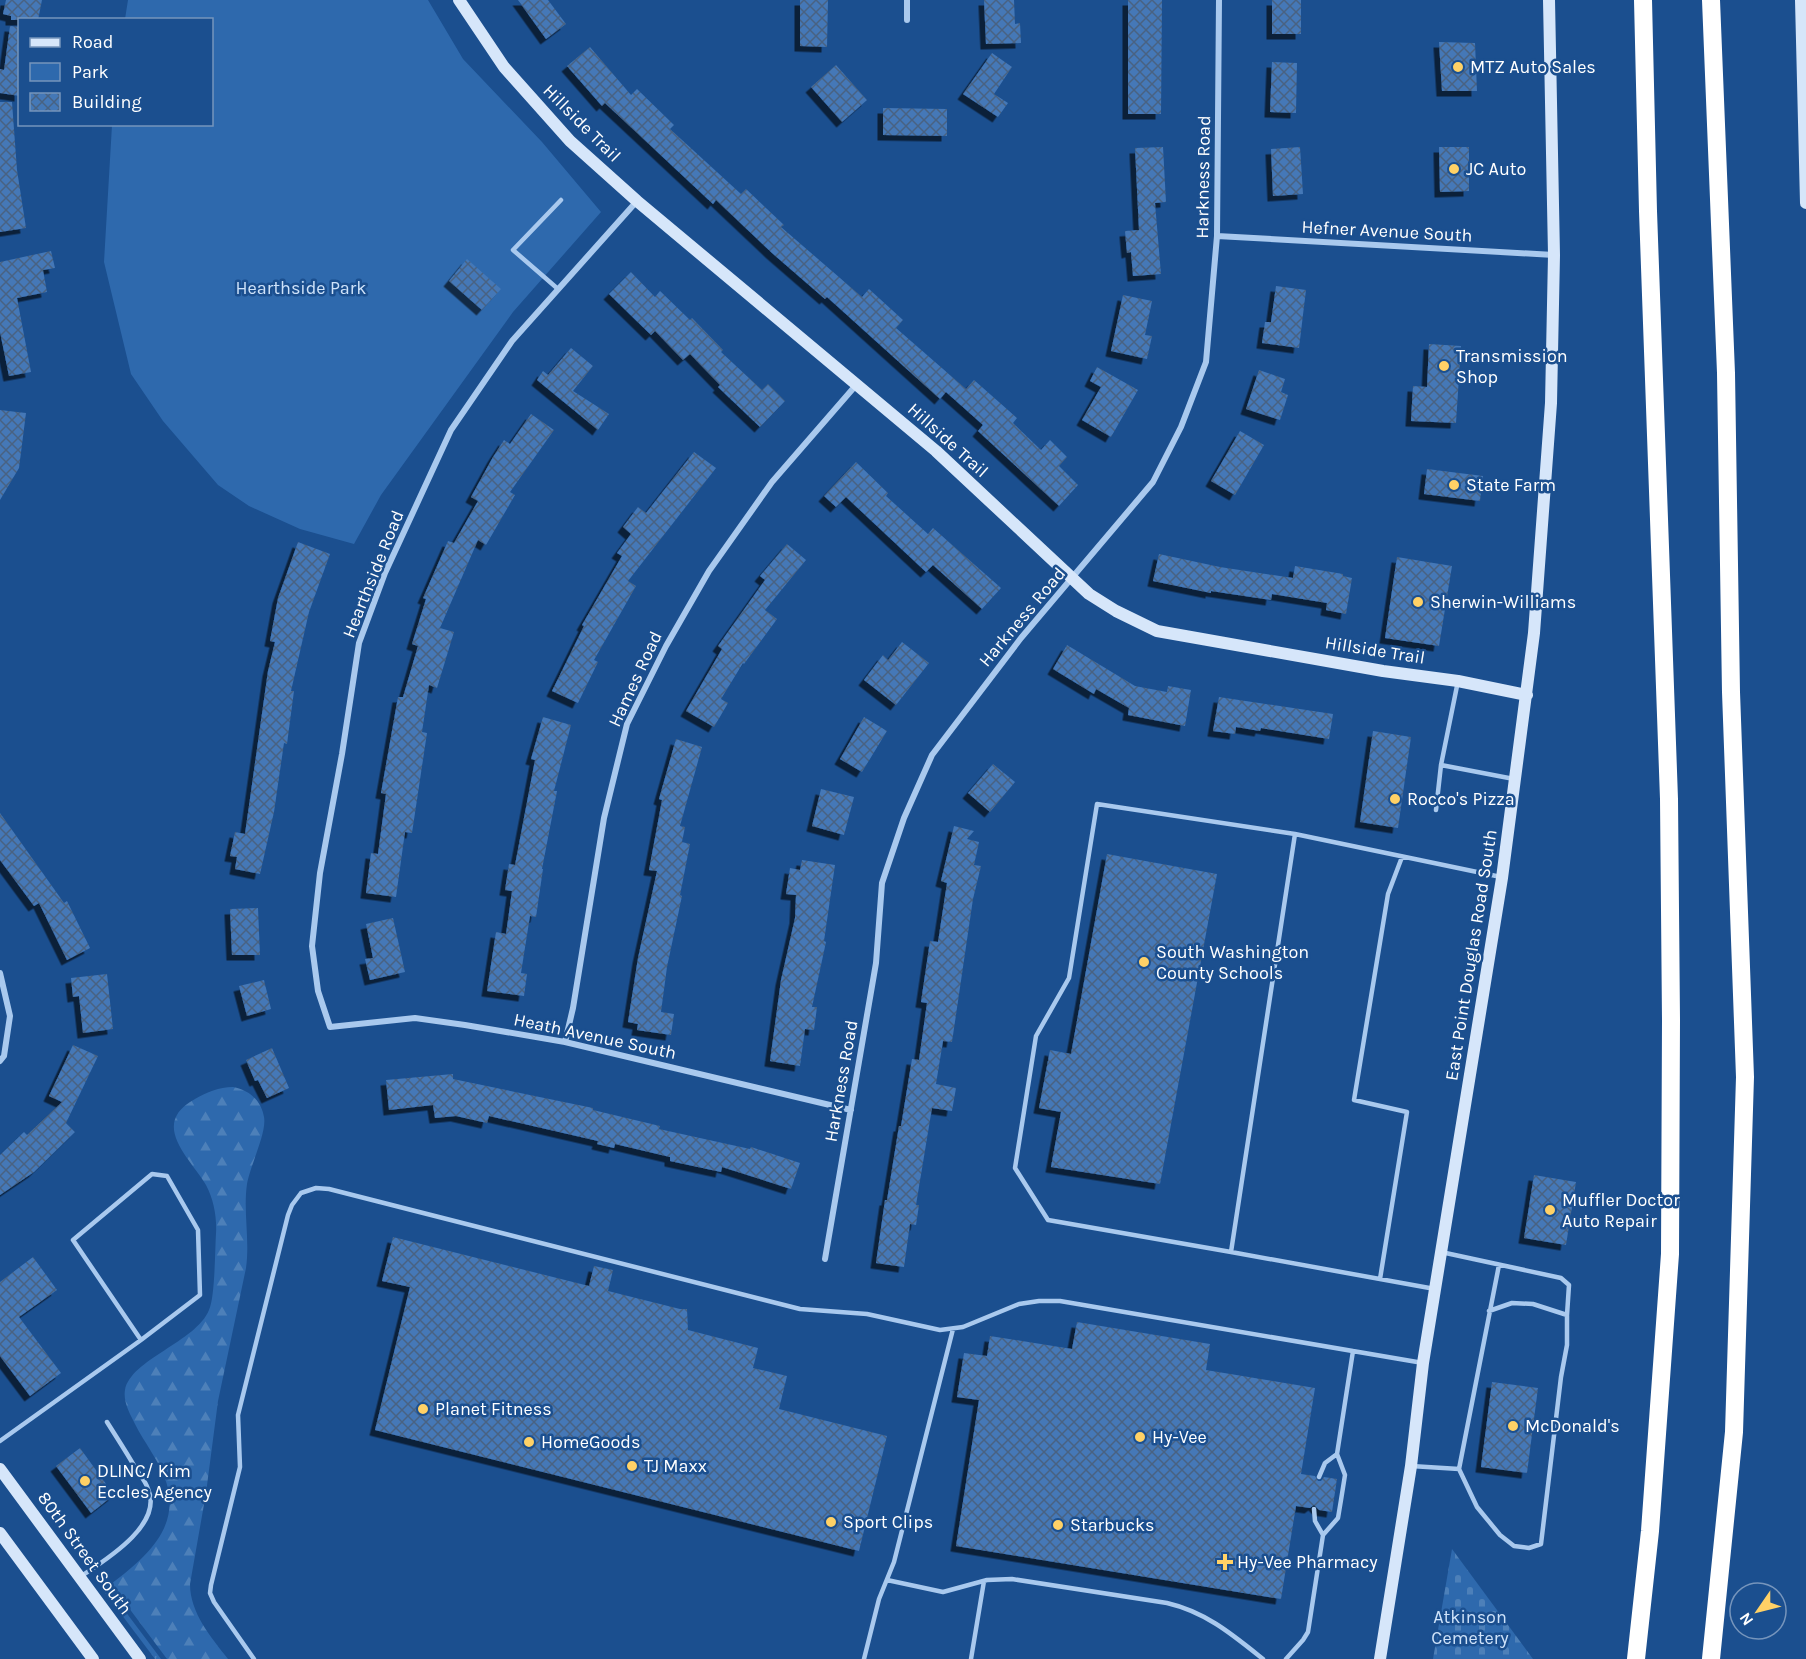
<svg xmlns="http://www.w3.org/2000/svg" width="1806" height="1659" viewBox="0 0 1806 1659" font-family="Karla,sans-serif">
  <defs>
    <pattern id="grass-tufts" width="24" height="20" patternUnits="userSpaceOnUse" patternTransform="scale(1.5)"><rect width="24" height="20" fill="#2e69ad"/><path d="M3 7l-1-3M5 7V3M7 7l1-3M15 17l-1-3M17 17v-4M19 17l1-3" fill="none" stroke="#4d80b9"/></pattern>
    <pattern id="forest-firs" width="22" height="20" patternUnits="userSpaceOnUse" patternTransform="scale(1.5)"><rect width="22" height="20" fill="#2e69ad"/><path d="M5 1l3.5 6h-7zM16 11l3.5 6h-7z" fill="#4d80b9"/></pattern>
    <pattern id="cemetery-stones" width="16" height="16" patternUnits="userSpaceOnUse" patternTransform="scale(1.5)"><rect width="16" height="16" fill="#2e69ad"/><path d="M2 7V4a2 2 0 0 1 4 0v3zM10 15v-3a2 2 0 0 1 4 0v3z" fill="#4d80b9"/></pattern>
    <pattern id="building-cross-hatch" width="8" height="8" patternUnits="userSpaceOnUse" patternTransform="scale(1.5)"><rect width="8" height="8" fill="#4478b7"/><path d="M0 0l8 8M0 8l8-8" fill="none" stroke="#486282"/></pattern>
    <filter id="shadow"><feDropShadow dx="-5.5" dy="5.5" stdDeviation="0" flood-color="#0009"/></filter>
  </defs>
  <rect width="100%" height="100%" fill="#1b4f8f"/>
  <path fill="url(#grass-tufts)" d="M107,1587L161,1659H155L103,1590Z"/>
  <path fill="url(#forest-firs)" d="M233,1087C249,1090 261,1100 264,1117C267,1132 250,1166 247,1184C243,1211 250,1240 246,1268L218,1401L206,1493L190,1584C190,1613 211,1637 228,1659H167L111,1584C147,1557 184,1525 164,1476C157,1458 144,1442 135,1424C130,1414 123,1402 125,1390C131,1359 196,1342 209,1310C215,1298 215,1250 216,1234C217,1218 214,1200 206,1185C190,1158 149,1124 195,1099C207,1092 219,1087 233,1087Z"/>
  <path fill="url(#cemetery-stones)" d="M1452,1549L1533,1659H1433Z"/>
  <path fill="#2e69ad" d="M128,0H428L463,59L542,142L601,212L513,312L381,495L354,544L300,529L249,506L218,485L163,421L131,374L104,262L112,125L212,124V20L125,19Z"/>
  <path fill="url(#building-cross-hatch)" filter="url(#shadow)" d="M6,0H42L38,20H11V16L3,14Z
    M518,0H548L566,24L546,39Z
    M800,0H828L827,47L800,46Z
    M984,0H1014L1015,24L1020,23L1021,43L986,44Z
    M1128,0H1162L1161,114H1128Z
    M1272,0H1301V34H1272Z
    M10,26L20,27V96L0,93V69L4,70Z
    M1439,42L1475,43L1477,91H1442Z
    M590,47L631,95L637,89L674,125L670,129L741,194L746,189L784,225L781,227L862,297L869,289L903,320L896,328L966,389L974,380L1017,418L1013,423L1041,450L1050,440L1067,457L1059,466L1078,485L1059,506L978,431L983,425L946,392L940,399L827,297L825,299L772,253L716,200L713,204L605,103L602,106L567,66Z
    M992,53L1012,67L994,94L1008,103L998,117L963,94Z
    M1272,62L1297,63L1296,113L1270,112Z
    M836,65L867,100L842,122L811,87Z
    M0,102H12L17,170L26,228L0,232Z
    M883,108L947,109V136L883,135Z
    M1163,147L1166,202L1155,203L1161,274L1133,276L1131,252L1127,253L1125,231L1139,230L1135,148Z
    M1300,147L1303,194L1273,196L1271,149Z
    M1439,147H1469V191L1440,192Z
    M51,251L55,268L43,270L47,292L17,298L31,372L9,376L0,332V262Z
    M467,259L501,289L482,310L449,281Z
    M631,272L655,297L660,291L690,320L692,318L723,350L721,352L762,390L768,384L785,401L760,427L718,387L720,385L690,354L683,360L655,331L651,335L609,294Z
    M1276,286L1306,290L1299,348L1262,343L1265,322H1271Z
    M1123,295L1152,301L1145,335L1152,336L1147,359L1111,351Z
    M1429,344L1461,346L1456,423L1411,421L1413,386L1427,387Z
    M571,348L593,366L573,391L609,414L598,430L537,380L543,371L548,375Z
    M1097,367L1138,390L1111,437L1082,420L1101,387L1090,381Z
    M1259,370L1285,379L1281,392L1288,395L1280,420L1246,409Z
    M0,410L26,413L19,468L0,500Z
    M531,414L554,430L510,492L515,495L486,545L478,540L440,628L454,632L437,688L429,685L422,732L427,733L412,833L405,832L396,897L366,893L371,853L378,854L386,794L381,793L398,697H403L418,646L412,644L426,599L423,598L448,541L454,543L478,501L471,497L493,457L504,440L510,444Z
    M1240,431L1264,445L1235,495L1211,481Z
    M694,452L716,468L628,581L636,586L594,660L598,662L578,703L552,691L584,626L582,625L622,556L617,553L631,534L623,527L638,507L646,513Z
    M856,462L888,493L886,496L928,534L933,528L1001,588L982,609L933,565L926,572L846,497L836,507L824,496Z
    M1427,469L1483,476L1480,501L1424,494Z
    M298,542L330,554L309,612L291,691H294L287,744L284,743L274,812L260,874L235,869L237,857L230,856L235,832L245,834L268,671L275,642L270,641L278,598Z
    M787,544L806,560L765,610L777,619L744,664L743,663L721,699L728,703L714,727L686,711L722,649L718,646L765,580L760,576Z
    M1159,554L1220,567L1293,578L1295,566L1343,574V576L1352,578L1346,614L1326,610L1327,603L1272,594L1271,600L1211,591V593L1153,581Z
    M1397,557L1452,566L1439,646L1385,638Z
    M902,642L929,663L896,705L864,680L883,655L888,660Z
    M1067,645L1135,686L1167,692L1168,686L1191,690L1185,726L1128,715L1129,708L1096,689L1094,694L1053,669Z
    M1219,697L1333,714L1329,739L1261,728L1260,731L1236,727L1235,734L1213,731Z
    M543,717L571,725L554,791H557L542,869H543L536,917L530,916L521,973L527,974L524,996L487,991L496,932L506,934L512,891L505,890L509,864L515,865L535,760L531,759Z
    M864,717L887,731L862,772L840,759Z
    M1373,731L1411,737L1398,828L1360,822Z
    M676,739L702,747L680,826L685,827L682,842L690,844L680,895L682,896L667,967L661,1012L674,1014L671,1035L637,1030L638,1024L628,1022L638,958L657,871L649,870L662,800L659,799Z
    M993,764L1015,782L990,812L968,793Z
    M821,789L854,797L844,835L812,826Z
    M0,813L64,903L67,901L90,948L67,960L39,903L34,906L0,860Z
    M954,826L974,831L967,839L979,842L974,865L981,866L973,899L952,1042L943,1041L936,1084L956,1088L952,1111L932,1108L916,1205H919L916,1225L910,1224L904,1267L876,1263L885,1200H887L899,1126H901L912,1059L919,1060L927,1003L921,1002L930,941L938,942L947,883L941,881Z
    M1107,854L1217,874L1160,1184L1051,1167L1061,1112L1039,1108L1050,1050L1071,1054Z
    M802,860L835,865L824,941L826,942L812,1007H817L814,1030L805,1029L800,1066L770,1061L781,980L795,918L796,895L786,894L790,868L800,870Z
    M258,908L260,955H232L230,909Z
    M393,918L405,972L370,980L365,959L373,958L366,924Z
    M107,974L113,1029L83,1033L79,996L73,997L71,978Z
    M264,980L271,1009L247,1016L239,986Z
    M73,1045L98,1056L66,1123L75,1132L34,1172L0,1195V1155L24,1132L27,1135L62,1102L49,1096Z
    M272,1048L289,1088L267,1098L258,1080L255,1081L246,1060Z
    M453,1074V1079L593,1108V1110L660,1126L659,1129L750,1149L751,1147L800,1163L791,1189L722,1167L721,1172L670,1161V1157L615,1144L614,1148L597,1144L598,1141L489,1116L487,1123L456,1116L435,1118L433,1105L389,1110L386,1080Z
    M1534,1175L1576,1182L1566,1245L1524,1238Z
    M393,1237L589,1286L594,1266L613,1270L608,1291L680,1309H687L688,1330L758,1348L753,1368L787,1376L779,1409L887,1436L859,1551L375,1430L410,1287L382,1281Z
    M33,1257L57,1290L19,1317L61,1373L30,1396L0,1356V1282Z
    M1077,1322L1210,1344L1206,1370L1315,1388L1301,1474L1315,1476L1318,1481H1321L1324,1477L1337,1479L1332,1512L1319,1510L1314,1505L1310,1508L1296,1506L1281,1599L956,1546L979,1400L957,1397L964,1353L987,1356L990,1336L1072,1349Z
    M1492,1382L1538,1388L1527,1473L1481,1467Z
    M80,1448L114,1495L91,1513L56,1466Z"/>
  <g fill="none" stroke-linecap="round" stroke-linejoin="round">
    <path stroke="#a9c9ee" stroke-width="4.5" d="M558,289L513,250L561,200
      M1458,681L1441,765L1514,779
      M1436,810L1441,765
      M1231,1252L1048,1220L1015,1168L1036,1036L1069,978L1097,804L1295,834
      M1441,1252L1561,1278L1569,1285L1567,1315V1345L1561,1377L1541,1544L1529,1548L1514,1546L1500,1535L1477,1507L1459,1469L1499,1265
      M1380,1279L1407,1112L1354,1100L1388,894L1402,857
      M1435,1289L1231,1252L1295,834L1501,877
      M1489,1311L1512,1303L1533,1304L1567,1315
      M0,1441L141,1340L200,1295L198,1230L167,1176L152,1174L73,1240L141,1340
      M1411,1466L1459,1469
      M1319,1477L1325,1463L1337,1454
      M1314,1509L1315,1521L1323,1535
      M80,1577C104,1561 164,1525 148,1489C146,1482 140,1475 136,1469C127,1453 117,1438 107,1422
      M887,1580L943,1592L987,1580L1012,1579L1167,1603C1206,1612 1233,1635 1263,1659
      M254,1659L214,1602L210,1593L211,1585L240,1467L238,1415L288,1215L292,1205L301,1193L316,1188L329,1189L800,1309L867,1314L940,1330L963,1327L1019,1304L1039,1301H1060L1423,1363
      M864,1659L879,1599L894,1562L953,1329
      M971,1659L984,1581
      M1286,1659L1303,1640L1308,1632L1323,1535L1338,1518L1341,1500L1345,1475L1337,1454L1353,1351"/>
    <path stroke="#a9c9ee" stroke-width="6" d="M907,20V0
      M637,201L512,341L451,430L385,573L359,643L342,754L320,873L312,946L318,991L330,1027L415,1018L465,1025L565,1042L851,1110
      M1217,236L1554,255
      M0,973L10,1016L4,1056L0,1061
      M565,1042L573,1008L604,818L627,724L666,646L709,571L772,482L857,384
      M825,1259L876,963L882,883L904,818L932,755L1021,638L1153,482L1181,427L1206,362L1217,236L1219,0"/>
    <path stroke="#d6e6fa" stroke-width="12" d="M459,0L504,67L570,141L637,201L936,451L1089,594L1116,611L1157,631L1383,671L1458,681L1527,695
      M1801,0L1806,203
      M0,1469L140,1659
      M0,1533L93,1659
      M1380,1659L1411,1466L1423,1363L1502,878L1534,633L1551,403L1554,255L1549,0"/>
    <path stroke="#fff" stroke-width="18" d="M1711,0L1726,373L1731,692L1745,1077L1734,1432L1711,1659
      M1636,1659L1650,1531L1670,1254L1671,1020L1669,799L1648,211L1643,0"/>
  </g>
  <g fill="#ffd166" stroke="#1b4f8f" stroke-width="2">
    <circle cx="1458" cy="67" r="6"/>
    <circle cx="1454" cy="169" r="6"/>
    <circle cx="1444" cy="366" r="6"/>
    <circle cx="1454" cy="485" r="6"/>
    <circle cx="1418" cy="602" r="6"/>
    <circle cx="1395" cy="799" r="6"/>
    <circle cx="1144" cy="962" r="6"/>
    <circle cx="1550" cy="1210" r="6"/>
    <circle cx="423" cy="1409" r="6"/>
    <circle cx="1513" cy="1426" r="6"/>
    <circle cx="1140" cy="1437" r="6"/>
    <circle cx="529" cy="1442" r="6"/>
    <circle cx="632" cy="1466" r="6"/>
    <circle cx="85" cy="1481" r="6"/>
    <circle cx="831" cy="1522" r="6"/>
    <circle cx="1058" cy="1525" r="6"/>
    <path d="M1222 1553h6v6h6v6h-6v6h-6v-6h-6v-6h6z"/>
  </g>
  <g text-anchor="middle" stroke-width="5" stroke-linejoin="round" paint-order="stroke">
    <g font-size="18" fill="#fff" stroke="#1b4f8f" text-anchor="start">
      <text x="1470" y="73">MTZ Auto Sales</text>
      <text x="1466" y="175">JC Auto</text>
      <text x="1456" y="362">Transmission<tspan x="1456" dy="21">Shop</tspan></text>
      <text x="1466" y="491">State Farm</text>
      <text x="1430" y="608">Sherwin-Williams</text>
      <text x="1407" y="805">Rocco's Pizza</text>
      <text x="1156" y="958">South Washington<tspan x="1156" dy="21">County Schools</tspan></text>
      <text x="1562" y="1206">Muffler Doctor<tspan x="1562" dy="21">Auto Repair</tspan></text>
      <text x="435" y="1415">Planet Fitness</text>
      <text x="1525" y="1432">McDonald's</text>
      <text x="1152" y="1443">Hy-Vee</text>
      <text x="541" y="1448">HomeGoods</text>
      <text x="644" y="1472">TJ Maxx</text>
      <text x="97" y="1477">DLINC/ Kim<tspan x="97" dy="21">Eccles Agency</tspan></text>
      <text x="843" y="1528">Sport Clips</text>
      <text x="1070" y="1531">Starbucks</text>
      <text x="1237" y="1568">Hy-Vee Pharmacy</text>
    </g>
    <g font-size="18" fill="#fff" stroke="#1b4f8f">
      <text transform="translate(582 123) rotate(45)" y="6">Hillside Trail</text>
      <text transform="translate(1203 177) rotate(-89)" y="6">Harkness Road</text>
      <text transform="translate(1387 231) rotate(3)" y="6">Hefner Avenue South</text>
      <text transform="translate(948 440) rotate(42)" y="6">Hillside Trail</text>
      <text transform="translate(373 574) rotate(-68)" y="6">Hearthside Road</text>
      <text transform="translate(1022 617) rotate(-50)" y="6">Harkness Road</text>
      <text transform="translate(1375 650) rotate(9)" y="6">Hillside Trail</text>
      <text transform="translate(635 679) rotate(-65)" y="6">Hames Road</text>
      <text transform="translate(1471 955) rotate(-81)" y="6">East Point Douglas Road South</text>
      <text transform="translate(595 1036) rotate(12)" y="6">Heath Avenue South</text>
      <text transform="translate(841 1081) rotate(-80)" y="6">Harkness Road</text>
      <text transform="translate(85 1553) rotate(54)" y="6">80th Street South</text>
    </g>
    <g font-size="18" fill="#cfe3fa" stroke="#1b4f8f">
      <text x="301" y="294">Hearthside Park</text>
      <text x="1470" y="1623">Atkinson<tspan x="1470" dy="21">Cemetery</tspan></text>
    </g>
  </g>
  <rect x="18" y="18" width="195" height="108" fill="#1b4f8f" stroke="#7695bc" stroke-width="1.5"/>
  <rect x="30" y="38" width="30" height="9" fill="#d6e6fa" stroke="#7695bc" stroke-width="1.5"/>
  <text x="72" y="48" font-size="18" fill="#ffffff">Road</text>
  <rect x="30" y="63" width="30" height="18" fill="#2e69ad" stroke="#7695bc" stroke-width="1.5"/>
  <text x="72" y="78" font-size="18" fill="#ffffff">Park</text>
  <rect x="30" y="93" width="30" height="18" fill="url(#building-cross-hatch)" stroke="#7695bc" stroke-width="1.5"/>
  <text x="72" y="108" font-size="18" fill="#ffffff">Building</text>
  <g transform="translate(1758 1611) rotate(235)"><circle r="28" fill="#1b4f8f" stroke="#7695bc" stroke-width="1.5"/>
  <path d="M0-4.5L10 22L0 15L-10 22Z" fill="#ffd166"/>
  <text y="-9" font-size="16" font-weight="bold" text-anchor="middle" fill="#ffffff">N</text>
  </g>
</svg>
